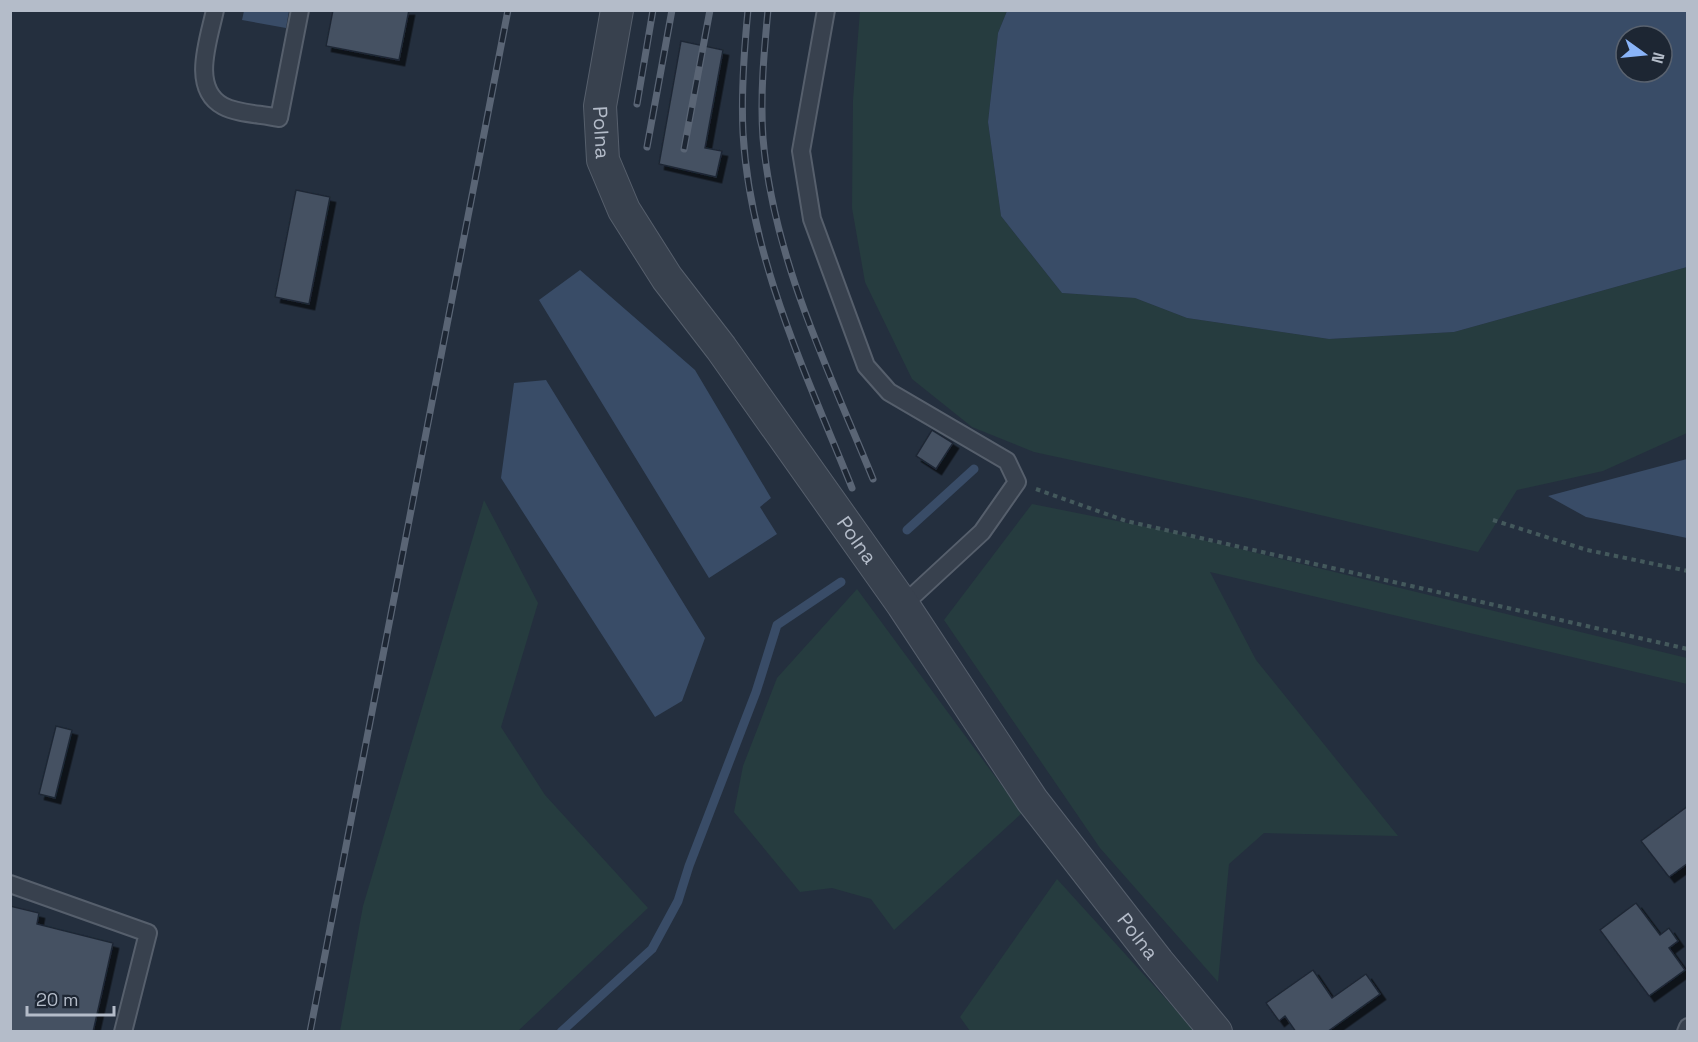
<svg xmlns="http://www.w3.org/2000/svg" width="1698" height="1042" viewBox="0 0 1698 1042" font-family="'Space Grotesk',sans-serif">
  <defs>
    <filter id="shadow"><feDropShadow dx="5.5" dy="5.5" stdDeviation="0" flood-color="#0009"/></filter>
  </defs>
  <rect width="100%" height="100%" fill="#242f3e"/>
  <path fill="#263c3f" d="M860,11H1007L998,33L988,122L1001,216L1062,293L1135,298L1187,318L1329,339L1454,332L1687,267V433L1603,471L1517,490L1478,552L1256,500L1034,452L972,427L912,379L865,282L852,208L853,100Z
    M484,500L538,603L501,727L545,795L648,908L518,1031H340L363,906Z
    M1032,504L1162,530L1687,658V684L1210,572L1256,660L1398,836L1264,833L1229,864L1218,982L1100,848L944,620Z
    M857,589L1022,813L894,930L871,899L832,888L800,892L734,812L743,766L777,678Z
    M1057,879L1195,1031H970L960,1017Z"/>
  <path fill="#394c67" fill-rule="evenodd" d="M244,11H289L286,28L242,20Z
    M1007,11H1687V267L1454,332L1329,339L1187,318L1135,298L1062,293L1001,216L988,122L998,33ZM1626,36H1662V72H1626Z
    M580,270L695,370L771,498L760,507L777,534L709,578L539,300Z
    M546,380L705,638L682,701L655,717L501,478L514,383Z
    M1687,459V538L1586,517L1548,496Z"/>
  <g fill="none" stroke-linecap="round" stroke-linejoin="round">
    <path stroke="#394c67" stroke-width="9" d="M907,530L974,469
      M561,1032L652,949L678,901L689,866L756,692L777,625L841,582"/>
  </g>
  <path fill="#455162" stroke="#1f2835" stroke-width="1.5" filter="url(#shadow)" d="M333,10H409L399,60L326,46Z
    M681,41L723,50L705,148L722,151L716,177L659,164Z
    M296,190L330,197L309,304L275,297Z
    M932,430L953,443L936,469L916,456Z
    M56,726L72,730L55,798L39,794Z
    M1688,806V863L1669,877L1641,841Z
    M1636,903L1660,935L1669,928L1678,941L1669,948L1685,970L1649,996L1600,930Z
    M10,906L39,913L37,924L113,943L93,1032H10Z
    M1313,970L1332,998L1366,974L1380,994L1327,1032H1296L1285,1016L1279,1021L1266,1003Z"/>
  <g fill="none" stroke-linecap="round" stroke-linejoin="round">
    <g stroke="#565f6c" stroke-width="20">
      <path id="service" d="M215,10C209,39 190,88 223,106C238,114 262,114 279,118L300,10
        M826,10L801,151L812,219L866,366L889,392L1007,461L1017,482L982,532L903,605
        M10,884L148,933L123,1032
        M1686,1032L1688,1027"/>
    </g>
    <g stroke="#565f6c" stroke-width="34">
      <g id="minor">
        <path id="s1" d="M617,10L600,106L603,160L624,210L667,278L721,348L903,605L1032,800L1158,962L1216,1032"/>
      </g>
    </g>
    <path stroke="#44595c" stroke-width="4" stroke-dasharray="4.5 4.5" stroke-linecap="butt" d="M1036,489L1126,521L1688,649
      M1493,520L1587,550L1688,571"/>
    <use href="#service" stroke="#38414e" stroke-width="16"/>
    <use href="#minor" stroke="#38414e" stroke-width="32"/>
    <g stroke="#5a6575" stroke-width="7">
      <path id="rail" d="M748,10C744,51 741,92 743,133C750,257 806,374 852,488
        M768,10C764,52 760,96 763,138C773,257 828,369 873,479
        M637,104L653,10
        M647,147L672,10
        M684,149L710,10
        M310,1032L508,10"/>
    </g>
    <use href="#rail" stroke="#1d2633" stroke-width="4.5" stroke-dasharray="14" stroke-linecap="butt"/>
  </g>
  <g text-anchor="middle" stroke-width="5" stroke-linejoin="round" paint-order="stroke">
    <g font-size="20" fill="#b4bcc9" stroke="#1d2633">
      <text dy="7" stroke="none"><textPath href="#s1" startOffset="124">Polna</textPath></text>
      <text dy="7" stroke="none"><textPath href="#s1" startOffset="610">Polna</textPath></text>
      <text dy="7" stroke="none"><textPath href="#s1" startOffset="1096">Polna</textPath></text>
    </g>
  </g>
  <rect width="1698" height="1042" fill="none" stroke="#b4bcc9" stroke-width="24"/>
  <g transform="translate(1644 54) rotate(105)"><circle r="28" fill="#1d2633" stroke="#59626f" stroke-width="1.5"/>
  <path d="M0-4.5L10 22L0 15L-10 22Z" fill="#8ab4f8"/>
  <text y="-9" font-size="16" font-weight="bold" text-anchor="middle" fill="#b4bcc9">N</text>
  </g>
  <path d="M27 1006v9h87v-9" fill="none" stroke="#b4bcc9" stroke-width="3"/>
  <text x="36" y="1006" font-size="18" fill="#b4bcc9" stroke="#1d2633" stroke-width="4.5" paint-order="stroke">20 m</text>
</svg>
